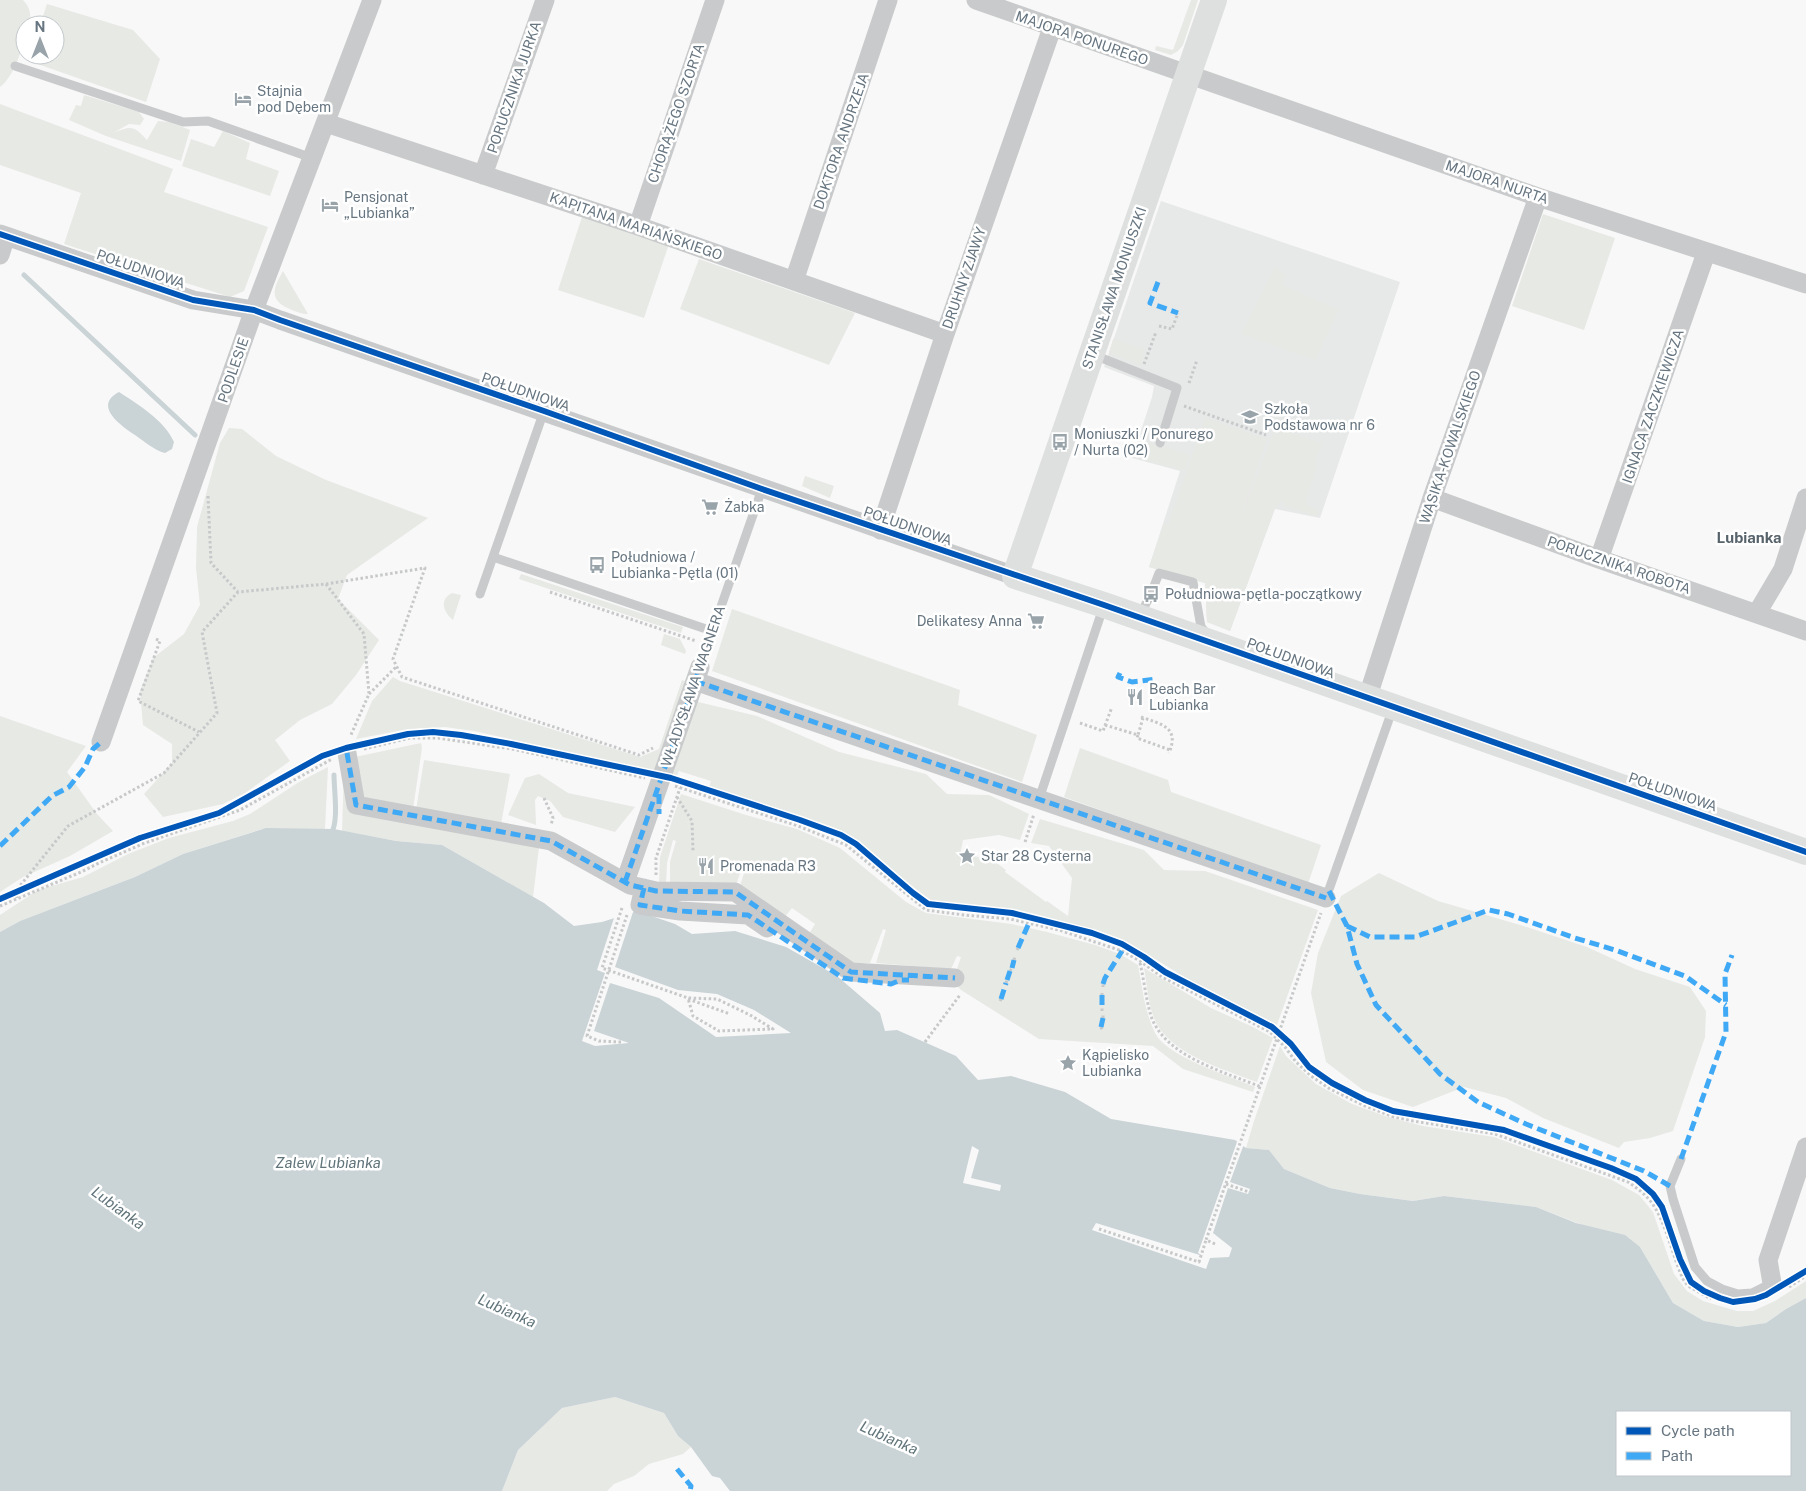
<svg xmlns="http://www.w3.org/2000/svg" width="1806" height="1491" viewBox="0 0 1806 1491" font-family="'Public Sans',sans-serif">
  <rect width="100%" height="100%" fill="#f8f8f8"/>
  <path fill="#e7e8e8" d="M1161,201L1400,282L1320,518L1275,509L1230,631L1207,622L1205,583L1149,567L1180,471L1132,458L1152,397L1154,386L1104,367Z"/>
  <path fill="#e7e9e5" d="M0,0H23C30,7 32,16 29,25H25C25,44 15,76 0,87Z
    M1191,0H1198L1183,45L1178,51L1171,55L1155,50L1156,46L1173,50Z
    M47,4L133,30L160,59L146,102L29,61L30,55H55V25H40Z
    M84,95L139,112L144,119L140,125L129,124L113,133C132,126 133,125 147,140L158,121L169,122L190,130L181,161L106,136L69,120L76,105L81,106Z
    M0,104L173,169L164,192L268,227L244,291L230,297L64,244L81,193L0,165Z
    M223,131L250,143L246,159L279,171L270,196L182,166L191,139L214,147Z
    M583,214L669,244L644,318L558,290Z
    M1543,214L1615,238L1584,330L1512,306Z
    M699,259L855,313L829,365L680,309Z
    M1275,266L1285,275L1283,285L1339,310L1315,360L1241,334Z
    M283,271L308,314C302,314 297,312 292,310C269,301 272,290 283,271Z
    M1113,339L1145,349L1141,365L1109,353Z
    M1205,418L1267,439L1239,523L1275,428L1322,443L1315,461L1318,462L1305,504L1318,510L1317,516L1284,506V503L1280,502L1275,508L1230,631L1207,622L1205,583L1149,567L1164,523L1168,525Z
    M229,428L242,429L276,456L326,480L428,518L347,575L338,599L379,640L356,675L332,704L300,720L275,740L290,761L245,793L223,804L163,817L144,794L172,763V744L143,725L140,691L153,658L184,634L200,605L196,568L197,527L220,443Z
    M1139,439L1190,455L1185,471L1133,457Z
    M805,476L834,486L830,498L802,486Z
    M521,574L683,627L681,633L519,579Z
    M452,593L461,595L453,620C443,612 439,600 452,593Z
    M732,609L960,690L958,705L1037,735L1022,782L712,671Z
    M664,634L680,639L686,651L685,654L661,645Z
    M393,677L400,681L640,757L659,749L682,680L688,682L656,772L474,731L445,727L408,729L356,739L372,701Z
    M694,701L757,716L839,752L926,774L947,794L989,795L1029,814L1020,840L999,835L963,840L960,855L990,858L1006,870L1005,872L1046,902L1047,901L1068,916L1072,878L1049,846L1031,843L1040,819L1144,850L1164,870L1205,871L1318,910L1277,1025L1186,978L1126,941L1079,929L932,901L856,844L730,794L709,787L711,781L679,771L677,776L671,774Z
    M0,716L86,746L67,772L97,814L113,831L70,856L23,877L0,892Z
    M421,743L422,748L413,809L362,801L355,757Z
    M1080,748L1168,780L1171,792L1321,845L1308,884L1064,797Z
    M424,760L510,774L501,824L416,810Z
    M328,767L325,829H262L183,854L135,877L20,921L0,932V915L38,890L83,877L128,854L169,838L233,821L250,814L299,782Z
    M344,769L353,811L539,847L533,897L442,845L396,841L342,831Z
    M539,774L568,793L635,807L615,832L563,817L550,801L538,796L535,800L536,825L508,815L525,778Z
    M681,794L746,815L797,829L840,848L906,902L926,913L1011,924L1047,932L1095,945L1120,954L1138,965C1142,987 1145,1012 1155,1033C1167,1057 1230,1076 1255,1087L1253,1092L1183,1069L1153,1046L1039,1039L961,990L955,984L956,972L961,957L957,956L951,969L876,963L886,930L883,929L870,963H849L809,934L815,924L792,908L784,918L740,886L747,863L744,862L736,885L670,884V862L676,841L673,840L667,863L666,885H659L660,857Z
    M1379,873L1438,901L1530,928L1587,947L1635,969L1690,987L1706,1011L1705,1037L1673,1131L1650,1138L1624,1142L1619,1148L1543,1118L1506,1098L1464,1087L1413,1107L1363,1090L1326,1062L1311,993L1318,953L1341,896Z
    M1144,968L1211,1008L1253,1027L1273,1038L1257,1082C1225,1070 1167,1053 1154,1018C1148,1002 1147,984 1144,968Z
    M1280,1046L1286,1056L1316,1084L1352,1104L1388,1117L1423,1126L1494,1137L1612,1180L1639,1195L1653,1212L1674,1274L1687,1291L1703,1301L1737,1311H1753L1775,1301L1806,1281V1298L1786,1309L1766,1323L1738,1327L1704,1321L1673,1303L1640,1247L1536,1207L1444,1196L1413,1201L1360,1194L1330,1188L1284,1169L1269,1150L1246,1148L1254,1121Z
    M615,1397L664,1413L678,1436L691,1447L683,1454L649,1464L634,1476L614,1484L607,1491H502L518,1450L562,1408Z"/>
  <path fill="#cad3d6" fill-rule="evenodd" d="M119,392C139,405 164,420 174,442L172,449L165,453C154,450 145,442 135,435C122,426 92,406 119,392Z
    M266,828L334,829L396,841L442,845L544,903L574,926L602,922L637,911L675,924L692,934L735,931L786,947L837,976L880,1013L885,1031L897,1030L956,1056L978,1080L1011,1076L1065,1092L1111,1119L1235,1140L1246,1148L1269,1150L1284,1169L1330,1188L1360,1194L1413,1201L1444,1196L1536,1207L1576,1223L1625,1235L1640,1247L1673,1303L1704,1321L1738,1327L1766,1323L1786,1309L1806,1298V1491H730L720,1478L712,1476L691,1447L678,1436L664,1413L615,1397L562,1408L518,1450L502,1491H0V932L20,921L135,877L183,854ZM1617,1412H1790V1475H1617Z"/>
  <path fill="#f8f8f8" d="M634,909L615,967L678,990L717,994L754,1010L791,1033L716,1037L659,998L610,983L594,1031L629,1043L595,1046L582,1041L605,973L597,970L615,915Z
    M1238,1139L1244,1144L1230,1182L1250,1189L1248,1194L1228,1188L1213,1233L1232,1248L1229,1257L1210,1258L1206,1269L1092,1230L1096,1223L1203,1256L1198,1253Z
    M972,1146L979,1150L971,1178L1001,1185L1000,1191L963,1183Z"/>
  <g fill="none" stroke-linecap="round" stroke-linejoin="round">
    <path stroke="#cad3d6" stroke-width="5" d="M24,275L195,435
      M331,834C339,821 334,791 334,775"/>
    <path stroke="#c7c8c9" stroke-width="3" stroke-dasharray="2.5 2.5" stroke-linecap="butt" d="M1159,326L1172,329L1178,313
      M1144,364L1156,332
      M1189,383L1197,360
      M1184,406L1266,435
      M208,496L211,563L238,592L326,584L425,568L393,659L402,677L639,755L653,748
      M326,584L364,634L369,694L350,737
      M550,592L696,641
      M156,639L160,641L138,701L199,732
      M369,694L397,666
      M1141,717C1161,724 1180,727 1169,753
      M1080,723L1103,731L1112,707
      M1105,725L1138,735L1143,718
      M1138,735L1137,738L1170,750
      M364,749L410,738H438L512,749L645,778
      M675,786L798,826L846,845L926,910L964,915L1010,919L1059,930L1122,951L1140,961L1162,977L1270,1032L1285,1047L1296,1062L1311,1076L1330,1089L1365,1106L1394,1117L1413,1121L1495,1134L1628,1182C1637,1188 1645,1194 1652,1203C1667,1225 1672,1255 1683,1279L1688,1286L1711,1299
      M677,797L692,821L693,851
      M544,798L553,818L551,825
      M1025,842L1034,814
      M656,875V858L680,788
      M17,898L15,892L68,826L164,773L217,713L202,632L238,592
      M0,906L81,872L99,863L142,844L240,810L332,759
      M622,908L602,968L688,998L717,999L750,1015L773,1029L719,1031L693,1016L688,998
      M1017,950L1018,948
      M1014,960L1015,957
      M1140,963C1144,980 1146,999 1151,1016C1165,1057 1225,1072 1261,1087
      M1010,971L1012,968
      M1006,983L1007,980
      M1103,987V984
      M1102,995V993
      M688,999L730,1014
      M1000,1001L1001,999
      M1102,1011V1008
      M1103,1018V1015
      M1101,1027L1102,1030
      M621,1042L599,1041L587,1036L627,915
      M925,1042L960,995
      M1226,1184L1249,1192
      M1099,1229L1199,1262L1206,1240
      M1215,1244L1206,1240L1321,913
      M1789,1287L1806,1276"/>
    <path stroke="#c9cacb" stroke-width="9" d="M15,66L183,122L208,121L312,158
      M1094,355L1177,388L1160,443
      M493,557L712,631
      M480,594L544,411
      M1140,615L1151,594L1159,573L1193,582L1201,627L1206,633
      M700,667L762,489
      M1039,799L1103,608
      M1326,898L1393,708
      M1681,1159L1670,1186L1673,1199L1695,1267L1707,1281L1722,1289L1738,1294L1752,1293L1772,1283"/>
    <path stroke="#c9cacb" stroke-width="19" d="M976,0L1538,197L1806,284
      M326,123L638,226L945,334
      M483,175L545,0
      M638,226L715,0
      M0,234L193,300L254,310L280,320C525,405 769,492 1015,576
      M0,255L6,236
      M794,281L888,0
      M1432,498L1599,559L1806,631
      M880,530L945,334L1052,28
      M1599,559L1706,253
      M1757,613L1783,569L1806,498
      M695,681L1326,898
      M1367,699L1432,498L1538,197
      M101,742L254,310L372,0
      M347,753L356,805L551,841L630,885L656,891L735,892L851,972L955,978
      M625,882L700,667
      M644,888L640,905L680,911L748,915L767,928
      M1772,1283L1768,1260L1806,1147"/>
    <path stroke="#dedfdf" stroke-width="26" d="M1214,0L1015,576L1104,605L1806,852"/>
    <path stroke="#3fa9f5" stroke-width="5" stroke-dasharray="10 5" stroke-linecap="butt" d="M1158,282L1150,303L1178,313
      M1120,673L1118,677L1132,682L1157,679
      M695,681L1326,898
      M347,753L356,805L551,841L630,885L656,891L735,892L851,972L955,978
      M659,794V814
      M0,846L52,796L69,787L85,767L93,749L101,742
      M625,882L700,667
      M644,888L640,905L680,911L748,915L843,978L891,984L901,980H909
      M1329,891L1347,926L1357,964L1376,1005L1440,1074L1478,1102L1526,1124L1644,1171L1670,1186
      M1347,926L1370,937H1415L1489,910L1508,914L1575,938L1615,950L1685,976L1726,1005
      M1018,948L1029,923
      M1012,968L1014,960
      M1007,980L1010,971
      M1103,984L1105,978L1122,951
      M1102,995V1008
      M1001,999L1006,983
      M1101,1027L1103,1018
      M1681,1159L1726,1032L1725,974L1732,955
      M677,1469L691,1486L690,1491"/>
    <g stroke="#fff" stroke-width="9">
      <path id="cycleway" d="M0,234L193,300L254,310L280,320L544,411L762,489L1104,605L1806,852
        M0,899L140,838L219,813L322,756L346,748L408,734L433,732L461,735L511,744L671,778L800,820L841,835L856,844L913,893L928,904L1012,913L1092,933L1122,944L1144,957L1165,972L1272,1027L1291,1044L1309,1067L1332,1083L1365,1100L1393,1111L1504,1130L1611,1168L1636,1179L1653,1194L1662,1207L1680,1259L1691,1282L1704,1291L1720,1298L1733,1302L1755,1299L1766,1295L1806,1271"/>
    </g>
    <use href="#cycleway" stroke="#0057b8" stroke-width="6"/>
  </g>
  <defs>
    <g id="hotel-bare" transform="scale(1.35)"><path d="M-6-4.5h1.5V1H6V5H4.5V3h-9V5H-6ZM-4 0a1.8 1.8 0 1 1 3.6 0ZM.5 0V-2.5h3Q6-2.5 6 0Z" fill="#99a3aa" stroke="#fff" stroke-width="2.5" paint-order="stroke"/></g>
    <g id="school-bare" transform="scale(1.35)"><path d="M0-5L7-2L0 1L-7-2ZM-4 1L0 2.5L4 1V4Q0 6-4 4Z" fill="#99a3aa" stroke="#fff" stroke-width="2.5" paint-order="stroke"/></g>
    <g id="bus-bare" transform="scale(1.35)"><path d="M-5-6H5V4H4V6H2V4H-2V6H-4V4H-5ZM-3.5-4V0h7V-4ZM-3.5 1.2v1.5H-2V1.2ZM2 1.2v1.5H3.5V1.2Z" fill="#99a3aa" stroke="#fff" stroke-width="2.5" paint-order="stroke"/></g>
    <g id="supermarket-bare" transform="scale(1.35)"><path d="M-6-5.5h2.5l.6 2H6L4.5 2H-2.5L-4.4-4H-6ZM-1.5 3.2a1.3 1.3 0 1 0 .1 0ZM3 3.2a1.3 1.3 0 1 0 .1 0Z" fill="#99a3aa" stroke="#fff" stroke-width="2.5" paint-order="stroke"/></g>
    <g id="restaurant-bare" transform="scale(1.35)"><path d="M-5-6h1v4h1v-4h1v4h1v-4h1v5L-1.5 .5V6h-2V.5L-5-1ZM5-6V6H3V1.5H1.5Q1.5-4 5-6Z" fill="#99a3aa" stroke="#fff" stroke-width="2.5" paint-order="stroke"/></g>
    <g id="sight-bare" transform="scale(1.35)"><path d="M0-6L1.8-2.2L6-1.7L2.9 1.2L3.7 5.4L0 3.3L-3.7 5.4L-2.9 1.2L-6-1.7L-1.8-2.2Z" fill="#99a3aa" stroke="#fff" stroke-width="2.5" paint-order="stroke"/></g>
  </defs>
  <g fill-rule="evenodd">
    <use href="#hotel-bare" x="243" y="99"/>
    <use href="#hotel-bare" x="330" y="205"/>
    <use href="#school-bare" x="1250" y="417"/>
    <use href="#bus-bare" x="1060" y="442"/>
    <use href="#supermarket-bare" x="710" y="507"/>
    <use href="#bus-bare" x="597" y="565"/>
    <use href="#bus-bare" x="1151" y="594"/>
    <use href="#supermarket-bare" x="1036" y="621"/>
    <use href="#restaurant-bare" x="1135" y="697"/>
    <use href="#sight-bare" x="967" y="856"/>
    <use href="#restaurant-bare" x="706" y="866"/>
    <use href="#sight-bare" x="1068" y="1063"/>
  </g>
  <g text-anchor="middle" stroke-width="5" stroke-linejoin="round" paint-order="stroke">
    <g font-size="14" fill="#667580" stroke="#fff">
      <text transform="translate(1082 38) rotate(19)" y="5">MAJORA PONUREGO</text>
      <text transform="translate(514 87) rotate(-71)" y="5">PORUCZNIKA JURKA</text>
      <text transform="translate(676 113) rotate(-71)" y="5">CHORĄŻEGO SZORTA</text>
      <text transform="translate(841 141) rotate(-71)" y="5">DOKTORA ANDRZEJA</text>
      <text transform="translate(1497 182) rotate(19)" y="5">MAJORA NURTA</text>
      <text transform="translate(636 226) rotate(19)" y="5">KAPITANA MARIAŃSKIEGO</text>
      <text transform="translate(141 269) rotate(19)" y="5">POŁUDNIOWA</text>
      <text transform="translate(964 278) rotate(-71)" y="5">DRUHNY ZJAWY</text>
      <text transform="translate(1114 288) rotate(-71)" y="5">STANISŁAWA MONIUSZKI</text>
      <text transform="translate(233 370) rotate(-71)" y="5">PODLESIE</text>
      <text transform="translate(526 392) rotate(19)" y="5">POŁUDNIOWA</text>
      <text transform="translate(1653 406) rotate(-71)" y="5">IGNACA ZACZKIEWICZA</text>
      <text transform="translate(1450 447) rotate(-71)" y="5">WĄSIKA-KOWALSKIEGO</text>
      <text transform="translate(908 526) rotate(19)" y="5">POŁUDNIOWA</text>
      <text transform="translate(1619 565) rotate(19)" y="5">PORUCZNIKA ROBOTA</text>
      <text transform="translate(1291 658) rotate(20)" y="5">POŁUDNIOWA</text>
      <text transform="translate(693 686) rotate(-71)" y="5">WŁADYSŁAWA WAGNERA</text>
      <text transform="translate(1673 792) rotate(19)" y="5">POŁUDNIOWA</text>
    </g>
    <g font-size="14" fill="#667580" stroke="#fff" text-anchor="start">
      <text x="257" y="96">Stajnia<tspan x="257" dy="16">pod Dębem</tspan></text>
      <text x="344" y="202">Pensjonat<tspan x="344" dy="16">„Lubianka”</tspan></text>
      <text x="1264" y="414">Szkoła<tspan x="1264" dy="16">Podstawowa nr 6</tspan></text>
      <text x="1074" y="439">Moniuszki / Ponurego<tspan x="1074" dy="16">/ Nurta (02)</tspan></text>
      <text x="724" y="512">Żabka</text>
      <text x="611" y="562">Południowa /<tspan x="611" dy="16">Lubianka - Pętla (01)</tspan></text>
      <text x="1165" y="599">Południowa-pętla-początkowy</text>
      <text x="1022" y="626" text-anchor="end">Delikatesy Anna</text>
      <text x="1149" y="694">Beach Bar<tspan x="1149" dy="16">Lubianka</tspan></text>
      <text x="981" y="861">Star 28 Cysterna</text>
      <text x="720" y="871">Promenada R3</text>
      <text x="1082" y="1060">Kąpielisko<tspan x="1082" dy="16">Lubianka</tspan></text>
    </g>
    <g font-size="15" font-weight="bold" fill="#57636b" stroke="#fff">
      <text x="1749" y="543">Lubianka</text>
    </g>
    <g font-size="15" font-style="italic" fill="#60747a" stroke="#fff">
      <text x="328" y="1168">Zalew Lubianka</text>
      <text transform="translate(118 1208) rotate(36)" y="5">Lubianka</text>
      <text transform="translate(507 1311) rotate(24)" y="5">Lubianka</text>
      <text transform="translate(889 1438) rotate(24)" y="5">Lubianka</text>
    </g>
  </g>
  <rect x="1616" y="1411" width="175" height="65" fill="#ffffff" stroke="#c2c8cc"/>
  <rect x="1626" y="1427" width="25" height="8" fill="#0057b8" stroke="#c2c8cc"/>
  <text x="1661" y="1436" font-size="15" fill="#667580">Cycle path</text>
  <rect x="1626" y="1452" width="25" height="8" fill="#3fa9f5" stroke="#c2c8cc"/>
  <text x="1661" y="1461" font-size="15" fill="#667580">Path</text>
  <g transform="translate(40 40)"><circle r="24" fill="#ffffff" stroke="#c2c8cc"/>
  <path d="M0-4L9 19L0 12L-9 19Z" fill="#99a3aa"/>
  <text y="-8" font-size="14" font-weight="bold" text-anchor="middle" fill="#667580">N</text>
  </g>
</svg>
